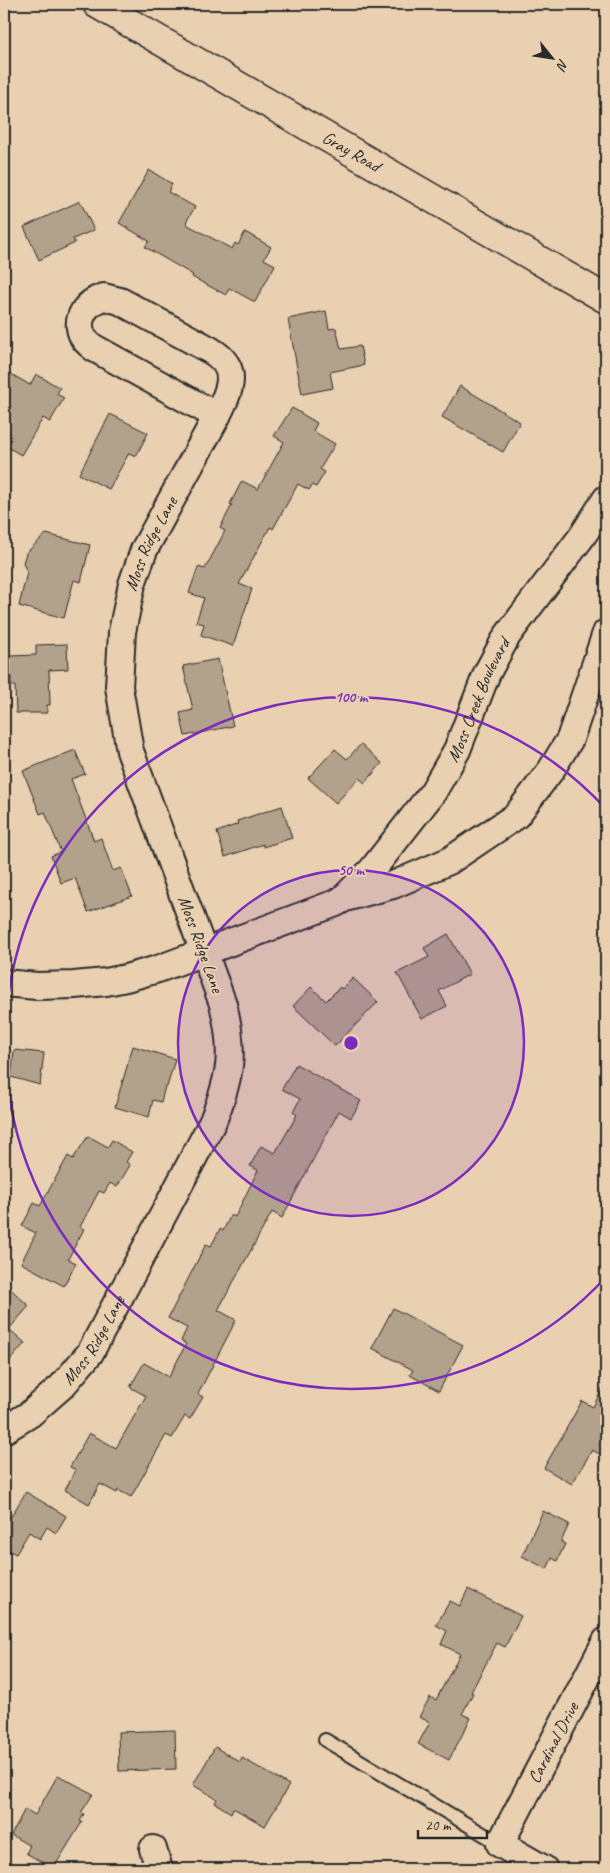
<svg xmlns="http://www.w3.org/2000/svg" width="610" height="1873" viewBox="0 0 610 1873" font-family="Caveat,sans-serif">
  <rect width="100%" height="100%" fill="#e8d0b0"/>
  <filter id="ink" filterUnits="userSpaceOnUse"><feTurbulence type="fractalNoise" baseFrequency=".02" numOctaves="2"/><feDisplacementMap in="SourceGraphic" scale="10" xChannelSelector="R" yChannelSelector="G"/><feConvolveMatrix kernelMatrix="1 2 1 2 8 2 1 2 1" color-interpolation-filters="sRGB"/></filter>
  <g filter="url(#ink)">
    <path fill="#b3a28b" stroke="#2b2b2b" d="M149,170L172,184L168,192L195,207L186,222L188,225L232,249L235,243L238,245L245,232L271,247L264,259L275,265L255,302L229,288L226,295L192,277L193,275L145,247L149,241L119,223Z
      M80,201L94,230L73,239L75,243L39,260L24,227Z
      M326,311L329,329L336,328L341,349L360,346L364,365L330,372L333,388L302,394L288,319Z
      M4,370L30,385L36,374L60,388L57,394L64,398L50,422L43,418L21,455L4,445Z
      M460,386L520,422L503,452L442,417Z
      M292,408L317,423L313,431L335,444L320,469L325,472L316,487L312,485L309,490L298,484L273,529L270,527L239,584L252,589L233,646L201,635L204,624L196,622L204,598L189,593L198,567L205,569L225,531L220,528L232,505L230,504L242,481L258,489L284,442L274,436Z
      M110,414L148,433L136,456L129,453L109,489L79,474Z
      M46,534L90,545L81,582L74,580L64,618L19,606L27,572L23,563L26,553Z
      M67,644L68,669L49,670L50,705H47V713H16L15,686H11L10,656L36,655V645Z
      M218,659L233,726L185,736L180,713L193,710L183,666Z
      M361,744L382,763L365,783L359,778L336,803L308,778L335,749L347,759Z
      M75,750L85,774L71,779L94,841L101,838L113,871L121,868L132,896L88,912L75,878L61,883L51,856L61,852L45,812L40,814L23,771Z
      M282,806L292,838L263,847V844L225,857L217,832L238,824L237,821Z
      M448,934L470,974L439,991L447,1006L422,1019L397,973L429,957L424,948Z
      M353,978L378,1002L335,1046L293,1006L311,987L326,1001L340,987L342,989Z
      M133,1046L175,1059L167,1087L165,1086L161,1102L153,1100L149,1117L115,1107Z
      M14,1050L44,1053L40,1085L11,1077Z
      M296,1064L361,1101L351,1118L339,1111L282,1218L272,1212L218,1310L236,1320L198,1394L203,1397L190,1419L185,1416L172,1438L166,1435L131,1497L118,1490L117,1493L100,1484L89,1504L65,1490L76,1470L70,1467L89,1433L116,1448L146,1396L130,1387L144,1363L169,1377L186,1344L181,1341L187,1328L168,1318L206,1244L211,1246L220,1229L223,1231L231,1215L235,1217L258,1170L250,1166L261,1146L275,1153L297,1115L293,1112L300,1099L282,1089Z
      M88,1136L108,1147L112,1140L132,1152L126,1162L130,1165L117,1187L110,1183L104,1193L99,1191L80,1227L84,1229L68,1259L76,1263L64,1286L21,1263L36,1233L22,1226L34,1203L40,1206L68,1156L73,1159Z
      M4,1283L29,1306L9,1329L25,1343L4,1367Z
      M393,1308L463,1345L439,1391L410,1375L413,1370L372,1348Z
      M606,1381V1457L592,1450L572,1484L544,1468L582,1401L593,1407Z
      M26,1492L66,1516L56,1533L47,1527L40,1539L29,1532L16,1554L4,1548V1515L10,1518Z
      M543,1511L569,1524L561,1542L565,1544L557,1561L552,1558L547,1569L522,1556Z
      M468,1589L521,1616L505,1647L497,1643L471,1692L473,1693L462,1714L471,1718L449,1760L418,1744L430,1722L419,1717L430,1697L436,1700L460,1654L441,1644L447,1631L436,1625L450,1601L460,1606Z
      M175,1730L176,1769L119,1771L118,1732Z
      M215,1747L240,1762L242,1758L289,1785L265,1826L233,1808L231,1813L215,1803L217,1799L193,1785Z
      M58,1775L93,1794L81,1813L84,1814L80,1821L82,1822L53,1869L26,1853L30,1846L11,1835L25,1809L35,1815Z"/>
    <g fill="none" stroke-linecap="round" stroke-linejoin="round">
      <g stroke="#2b2b2b" stroke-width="16">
        <path id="service" d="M325,1740L500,1844"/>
      </g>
      <g stroke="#2b2b2b" stroke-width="30">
        <g id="minor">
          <path d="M104,297L120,301L210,350C241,368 230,390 217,416L94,348C90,345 85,341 83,337C74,319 86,302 104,297Z"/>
          <path id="s1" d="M345,897L372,870L433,792L457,750L487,673L507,636L583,535L606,499"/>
          <path d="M4,983L37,986L74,985L106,982L126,978L158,969L336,903L345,898L393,885L449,861L516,816L551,770L570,739L606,633"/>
          <path id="s2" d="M4,1430L30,1414L62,1386L90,1353L213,1121C231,1075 235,1053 223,1004L130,751L119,687L122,632L132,584L144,550L217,416"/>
          <path d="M153,1849L159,1869"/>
          <path id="s3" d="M544,1869L500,1844L606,1641"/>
        </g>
      </g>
      <g stroke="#2b2b2b" stroke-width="31">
        <g id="tertiary">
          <path id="s4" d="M97,4L606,299"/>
        </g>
      </g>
      <use href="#service" stroke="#e8d0b0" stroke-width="12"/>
      <use href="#minor" stroke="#e8d0b0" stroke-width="26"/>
      <use href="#tertiary" stroke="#e8d0b0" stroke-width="28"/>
    </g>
  </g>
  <circle cx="351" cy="1043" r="173" fill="#7b2cbf" fill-opacity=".12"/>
  <g fill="none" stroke="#7b2cbf" stroke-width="2.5">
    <circle cx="351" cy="1043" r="173"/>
    <path d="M606 1277A346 346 0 1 1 606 809"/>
  </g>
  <g text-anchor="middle" stroke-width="4" stroke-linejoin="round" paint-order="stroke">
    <g font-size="18" fill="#2b2b2b" stroke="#e8d0b0">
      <text dy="6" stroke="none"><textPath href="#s4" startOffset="294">Gray Road</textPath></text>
      <text dy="6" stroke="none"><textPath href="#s2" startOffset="982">Moss Ridge Lane</textPath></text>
      <text dy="6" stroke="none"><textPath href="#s1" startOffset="240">Moss Creek Boulevard</textPath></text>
      <text transform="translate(201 944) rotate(70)" y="6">Moss Ridge Lane</text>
      <text dy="6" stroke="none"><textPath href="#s2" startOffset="129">Moss Ridge Lane</textPath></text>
      <text dy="6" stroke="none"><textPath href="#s3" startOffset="165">Cardinal Drive</textPath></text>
    </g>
  </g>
  <circle cx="351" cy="1043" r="8" fill="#7b2cbf" stroke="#e8d0b0" stroke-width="2.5"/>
  <g font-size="15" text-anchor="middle" font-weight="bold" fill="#7b2cbf" stroke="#e8d0b0" stroke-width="4" stroke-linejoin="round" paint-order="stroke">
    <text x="351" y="702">100 m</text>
    <text x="351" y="875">50 m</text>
  </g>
  <rect width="610" height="1873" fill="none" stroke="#e8d0b0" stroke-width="20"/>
  <rect x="10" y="10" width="590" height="1853" fill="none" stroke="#2b2b2b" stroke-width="2" filter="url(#ink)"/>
  <g transform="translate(552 58) rotate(120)" stroke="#e8d0b0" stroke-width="4" paint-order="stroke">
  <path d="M0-4L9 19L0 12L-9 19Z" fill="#2b2b2b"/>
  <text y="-8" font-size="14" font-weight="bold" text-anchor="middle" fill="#2b2b2b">N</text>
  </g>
  <path d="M418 1830v8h69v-8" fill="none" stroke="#2b2b2b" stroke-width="2.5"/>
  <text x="425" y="1830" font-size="15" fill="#2b2b2b" stroke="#e8d0b0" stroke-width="4" paint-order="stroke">20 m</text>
</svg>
